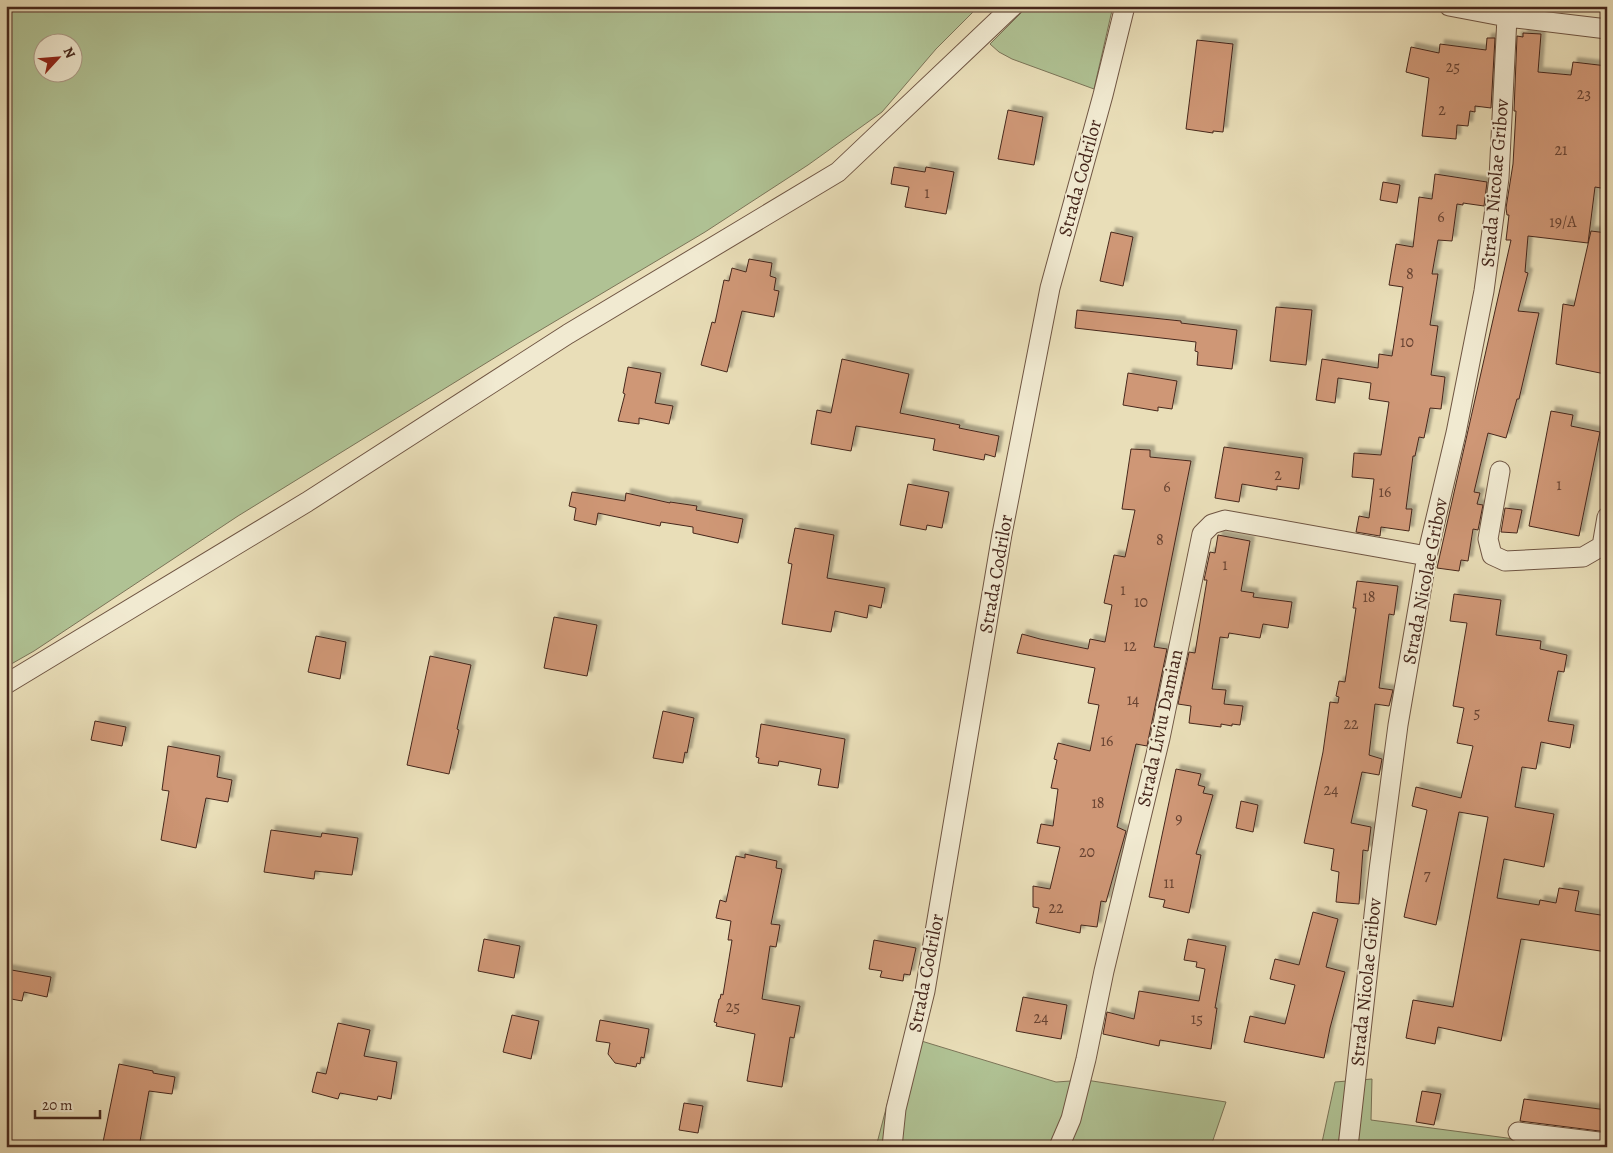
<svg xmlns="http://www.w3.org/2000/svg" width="1613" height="1153" font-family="Alegreya,serif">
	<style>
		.green { fill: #b0c294; stroke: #7b7458; fill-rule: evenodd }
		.building { fill: #cf9776; stroke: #46271c; filter: url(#shadow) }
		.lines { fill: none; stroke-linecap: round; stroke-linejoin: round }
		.street-casing { stroke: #6f5543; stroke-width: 21 }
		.street { stroke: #f1ead1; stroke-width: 19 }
		.labels { text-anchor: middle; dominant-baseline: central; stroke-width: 4; stroke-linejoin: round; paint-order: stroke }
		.number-label { font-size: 16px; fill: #684332 }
		.street-label { font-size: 19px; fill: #46271c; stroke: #f1ead1 }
	</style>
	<defs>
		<filter id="shadow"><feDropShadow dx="4.5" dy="-4.5" stdDeviation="1" flood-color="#0004"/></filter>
	</defs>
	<rect width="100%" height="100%" fill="#e9deb8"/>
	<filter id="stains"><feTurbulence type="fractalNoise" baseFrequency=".004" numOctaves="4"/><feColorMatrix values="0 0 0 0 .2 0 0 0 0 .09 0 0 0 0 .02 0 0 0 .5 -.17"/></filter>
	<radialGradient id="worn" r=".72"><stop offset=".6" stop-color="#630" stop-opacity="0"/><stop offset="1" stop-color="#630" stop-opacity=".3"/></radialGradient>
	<!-- green -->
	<path class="green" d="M 6,6 L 979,6 L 936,49 L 882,112 L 808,165 L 705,232 L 517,344 L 238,516 L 34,651 L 6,667 ZM 42,42 L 72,42 L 72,72 L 42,72 Z
		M 1028,6 L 1113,6 L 1094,89 L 1012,59 L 999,52 L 990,44 Z
		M 905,1036 L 1056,1082 L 1086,1080 L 1226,1102 L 1212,1143 L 1223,1147 L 876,1147 Z
		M 1372,1079 L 1371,1120 L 1575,1147 L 1321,1147 L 1335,1082 Z"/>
	<!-- building -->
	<path class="building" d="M 1523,33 L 1541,34 L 1538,72 L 1571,75 L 1573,62 L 1607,66 L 1607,189 L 1595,187 L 1588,243 L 1528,236 L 1525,272 L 1528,273 L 1518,311 L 1539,313 L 1519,399 L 1517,399 L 1506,438 L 1488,433 L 1474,492 L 1480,493 L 1477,504 L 1483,505 L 1478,530 L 1473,529 L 1468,561 L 1461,560 L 1459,571 L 1437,568 L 1511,240 L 1506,240 L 1509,215 L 1507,215 L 1506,208 L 1513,164 L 1516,111 L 1514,111 L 1517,36 L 1523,37 Z
		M 1487,38 L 1495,38 L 1491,108 L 1475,106 L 1475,112 L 1470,111 L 1468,126 L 1457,125 L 1456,139 L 1422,136 L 1429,78 L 1406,72 L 1411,47 L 1439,53 L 1440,44 L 1486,50 Z
		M 1197,40 L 1233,44 L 1223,132 L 1213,131 L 1213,133 L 1186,129 Z
		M 1008,110 L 1043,117 L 1034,165 L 998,159 Z
		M 894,167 L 925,172 L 926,167 L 954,172 L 946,214 L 905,207 L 909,187 L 891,184 Z
		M 1435,174 L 1487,182 L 1484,206 L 1463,203 L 1463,205 L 1457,204 L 1452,241 L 1438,240 L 1432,274 L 1438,274 L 1430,325 L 1438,326 L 1431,375 L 1445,377 L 1441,409 L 1430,408 L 1424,438 L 1419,437 L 1415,456 L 1413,456 L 1406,509 L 1412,509 L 1409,531 L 1381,527 L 1380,536 L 1356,532 L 1359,516 L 1369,518 L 1374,479 L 1352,477 L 1354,453 L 1381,455 L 1389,402 L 1369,399 L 1371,383 L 1338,378 L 1335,403 L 1316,400 L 1322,359 L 1378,368 L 1379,354 L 1392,356 L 1403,287 L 1389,285 L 1396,244 L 1413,247 L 1419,197 L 1432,199 Z
		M 1383,182 L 1400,185 L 1397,203 L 1380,200 Z
		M 1591,231 L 1607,233 L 1607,365 L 1605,374 L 1556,364 L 1563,304 L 1574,306 Z
		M 1111,232 L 1133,237 L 1123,286 L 1100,281 Z
		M 749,259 L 772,263 L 770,276 L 776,278 L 774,290 L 779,291 L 774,317 L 742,311 L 727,372 L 701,365 L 712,322 L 715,323 L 724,280 L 729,281 L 732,268 L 746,272 Z
		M 1276,307 L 1312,310 L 1306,365 L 1270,361 Z
		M 1077,310 L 1181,321 L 1181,323 L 1237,330 L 1232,369 L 1197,365 L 1198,352 L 1195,351 L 1196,342 L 1075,328 Z
		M 842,359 L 909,374 L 900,413 L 960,425 L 959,428 L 999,436 L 995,457 L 985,454 L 984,460 L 933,450 L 935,439 L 856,426 L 851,451 L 811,444 L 817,410 L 831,413 Z
		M 628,367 L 661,373 L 655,403 L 673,406 L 669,424 L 639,418 L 639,424 L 618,421 L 625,394 L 623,393 Z
		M 1128,373 L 1177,381 L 1172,409 L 1158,407 L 1158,411 L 1123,405 Z
		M 1551,411 L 1573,415 L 1571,426 L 1600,432 L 1579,536 L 1529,526 Z
		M 1224,447 L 1303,458 L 1299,489 L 1277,486 L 1277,490 L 1242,484 L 1239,502 L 1215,498 Z
		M 1131,449 L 1150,450 L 1150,457 L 1191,461 L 1154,647 L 1167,649 L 1149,736 L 1147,746 L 1136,744 L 1117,827 L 1126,831 L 1106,902 L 1101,901 L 1097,927 L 1081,925 L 1080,933 L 1036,923 L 1039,908 L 1033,907 L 1033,886 L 1050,889 L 1060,847 L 1037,843 L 1041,824 L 1053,826 L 1058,789 L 1051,788 L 1057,760 L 1054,759 L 1058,743 L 1090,751 L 1099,705 L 1088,703 L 1095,668 L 1017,653 L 1022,634 L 1040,639 L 1088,649 L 1090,639 L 1105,642 L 1112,605 L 1104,603 L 1114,555 L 1125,557 L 1135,510 L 1122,509 Z
		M 908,484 L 949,492 L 942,528 L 927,525 L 926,530 L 900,525 Z
		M 572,492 L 625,501 L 626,493 L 670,503 L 670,502 L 697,506 L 696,510 L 743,519 L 738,543 L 693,533 L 693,527 L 661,522 L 660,526 L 598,513 L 596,525 L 574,520 L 576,508 L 569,506 Z
		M 1505,508 L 1522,510 L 1517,533 L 1501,532 Z
		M 795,528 L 834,535 L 827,578 L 885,588 L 881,608 L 869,605 L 867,618 L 835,611 L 831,632 L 782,624 L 792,564 L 788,563 Z
		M 1218,535 L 1250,541 L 1241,591 L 1254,593 L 1253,597 L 1292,602 L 1288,628 L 1263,624 L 1260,638 L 1229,633 L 1228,638 L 1220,637 L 1212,689 L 1226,690 L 1224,704 L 1243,706 L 1240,725 L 1232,724 L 1232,726 L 1221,724 L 1221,727 L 1189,723 L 1191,706 L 1178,704 L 1189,652 L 1195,653 L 1207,580 L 1204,580 L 1210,552 L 1215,553 Z
		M 1357,581 L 1398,586 L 1394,615 L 1389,614 L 1379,688 L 1393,690 L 1389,706 L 1375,704 L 1369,755 L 1382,759 L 1379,775 L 1362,772 L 1351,823 L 1371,827 L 1368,851 L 1363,850 L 1359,904 L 1336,902 L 1339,872 L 1331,870 L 1334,849 L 1304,843 L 1323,752 L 1330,702 L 1338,703 L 1339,697 L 1336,696 L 1339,681 L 1345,682 L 1356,608 L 1353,608 Z
		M 1454,594 L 1501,600 L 1496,635 L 1541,641 L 1540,649 L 1567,655 L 1564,672 L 1558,671 L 1548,721 L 1574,725 L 1570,748 L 1541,742 L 1536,769 L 1522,767 L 1515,807 L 1554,814 L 1544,867 L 1504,859 L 1497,898 L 1539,905 L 1540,900 L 1556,903 L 1559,888 L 1579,891 L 1575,911 L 1607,916 L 1607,952 L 1521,939 L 1501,1041 L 1438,1027 L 1435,1044 L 1406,1038 L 1413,1000 L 1453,1007 L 1488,817 L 1459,812 L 1436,925 L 1404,917 L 1427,810 L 1412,806 L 1416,787 L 1461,798 L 1473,746 L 1457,743 L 1464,708 L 1453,706 L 1467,623 L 1450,621 Z
		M 554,617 L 597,625 L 587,676 L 544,668 Z
		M 316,636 L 346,642 L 340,679 L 308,672 Z
		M 430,656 L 471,665 L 457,729 L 459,730 L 449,774 L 407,765 Z
		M 663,711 L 694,718 L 687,753 L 685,752 L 683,763 L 653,758 Z
		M 95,721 L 126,727 L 122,746 L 91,740 Z
		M 761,724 L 845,739 L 838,788 L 818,785 L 821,769 L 779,761 L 778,766 L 758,763 L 759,758 L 756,757 Z
		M 168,746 L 220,756 L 217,777 L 232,780 L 228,802 L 206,798 L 196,848 L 161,840 L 169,791 L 162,790 Z
		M 1176,769 L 1201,774 L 1198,785 L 1205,787 L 1203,793 L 1213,795 L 1196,854 L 1201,855 L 1189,913 L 1163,907 L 1165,900 L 1149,897 Z
		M 1241,801 L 1258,805 L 1253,832 L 1236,828 Z
		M 271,830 L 321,837 L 322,833 L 358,838 L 352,875 L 315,871 L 314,879 L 264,872 Z
		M 745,854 L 777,861 L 776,868 L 782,869 L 771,924 L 780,925 L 776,947 L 770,946 L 762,999 L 800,1006 L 794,1038 L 790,1037 L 782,1087 L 747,1081 L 755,1034 L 716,1026 L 717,1023 L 714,1022 L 719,999 L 720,999 L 721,994 L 723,995 L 732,940 L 728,940 L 731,921 L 716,918 L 720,900 L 726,902 L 736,856 L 745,858 Z
		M 1313,912 L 1338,919 L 1326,967 L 1345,972 L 1330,1028 L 1324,1058 L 1244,1042 L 1250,1016 L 1285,1024 L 1295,985 L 1270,979 L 1275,959 L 1299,965 Z
		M 484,939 L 520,946 L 514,978 L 478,971 Z
		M 1188,939 L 1226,946 L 1215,1008 L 1217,1008 L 1211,1049 L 1160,1040 L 1159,1046 L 1103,1034 L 1107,1012 L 1134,1019 L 1139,991 L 1199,1001 L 1205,969 L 1196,967 L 1197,962 L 1184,960 Z
		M 874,940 L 916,948 L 910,975 L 904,974 L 903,981 L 880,977 L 882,971 L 869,969 Z
		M 6,969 L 51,977 L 47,997 L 24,992 L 22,1001 L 6,998 Z
		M 1023,997 L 1067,1005 L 1061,1039 L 1016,1031 Z
		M 512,1015 L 539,1021 L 531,1059 L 503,1052 Z
		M 600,1020 L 649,1029 L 644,1058 L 641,1057 L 640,1064 L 637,1063 L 636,1067 L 615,1063 L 608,1054 L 610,1043 L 596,1041 Z
		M 338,1023 L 370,1030 L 364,1056 L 397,1062 L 391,1099 L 378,1096 L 377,1100 L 340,1093 L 338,1099 L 312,1092 L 317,1072 L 326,1074 Z
		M 119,1064 L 153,1071 L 153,1073 L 175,1077 L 172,1094 L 149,1091 L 139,1147 L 109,1147 L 110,1144 L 103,1142 Z
		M 1422,1091 L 1441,1094 L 1434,1125 L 1416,1122 Z
		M 1524,1099 L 1607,1110 L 1607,1132 L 1520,1121 Z
		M 684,1103 L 703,1106 L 698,1133 L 679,1130 Z"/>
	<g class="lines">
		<!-- street casing -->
		<g class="street-casing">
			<path id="street" d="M 1449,6 L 1507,17 L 1607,29
				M 1500,471 L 1488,539 L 1492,555 L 1505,561 L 1583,557 L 1602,546 L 1607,517
				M 6,684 L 307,502 L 568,334 L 838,172 L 1013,6
				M 1518,1132 L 1607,1143
				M 892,1147 L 896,1109 L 925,991 L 1002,534 L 1050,288 L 1103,95 L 1125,6
				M 1059,1147 L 1071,1119 L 1086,1059 L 1104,971 L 1160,738 L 1202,534 L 1212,524 L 1225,520 L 1427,556
				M 1348,1147 L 1379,870 L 1398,725 L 1427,556 L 1456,433 L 1484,291 L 1499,178 L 1507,17"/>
		</g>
		<!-- street -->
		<use href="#street" class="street"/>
	</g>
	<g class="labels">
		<!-- number labels -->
		<g class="number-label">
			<text x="1453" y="67">25</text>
			<text x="1584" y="94">23</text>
			<text x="1442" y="110">2</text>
			<text x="1561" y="150">21</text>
			<text x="927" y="193">1</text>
			<text x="1441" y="217">6</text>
			<text x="1563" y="222">19/A</text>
			<text x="1410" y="274">8</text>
			<text x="1407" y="342">10</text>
			<text x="1278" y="475">2</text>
			<text x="1559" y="485">1</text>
			<text x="1167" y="487">6</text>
			<text x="1385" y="492">16</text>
			<text x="1160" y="540">8</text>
			<text x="1225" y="565">1</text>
			<text x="1123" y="590">1</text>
			<text x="1369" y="597">18</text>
			<text x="1141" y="602">10</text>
			<text x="1130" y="646">12</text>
			<text x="1133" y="700">14</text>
			<text x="1477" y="713">5</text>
			<text x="1351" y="724">22</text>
			<text x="1107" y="741">16</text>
			<text x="1331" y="790">24</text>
			<text x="1098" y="803">18</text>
			<text x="1179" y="819">9</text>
			<text x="1087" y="852">20</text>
			<text x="1427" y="875">7</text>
			<text x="1169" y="883">11</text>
			<text x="1056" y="908">22</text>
			<text x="733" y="1007">25</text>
			<text x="1041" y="1018">24</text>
			<text x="1197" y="1019">15</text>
		</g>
		<!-- street labels -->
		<g class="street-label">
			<text transform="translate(1080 178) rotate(-75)">Strada Codrilor</text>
			<text transform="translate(1495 183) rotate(-85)">Strada Nicolae Gribov</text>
			<text transform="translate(996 574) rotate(-80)">Strada Codrilor</text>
			<text transform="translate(1425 581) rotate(-79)">Strada Nicolae Gribov</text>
			<text transform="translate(1160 728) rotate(-78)">Strada Liviu Damian</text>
			<text transform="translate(926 973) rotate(-79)">Strada Codrilor</text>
			<text transform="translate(1366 982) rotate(-84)">Strada Nicolae Gribov</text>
		</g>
	</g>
	<!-- margin -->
	<rect width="1613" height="1153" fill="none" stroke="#e9deb8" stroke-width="25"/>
	<rect x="8" y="8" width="1598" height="1138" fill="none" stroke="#46271c" stroke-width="2.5"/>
	<rect x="12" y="12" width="1588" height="1128" fill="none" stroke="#46271c"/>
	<!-- north arrow -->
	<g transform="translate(58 58) rotate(64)"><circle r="24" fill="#f1ead1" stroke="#ad9c89"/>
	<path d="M0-4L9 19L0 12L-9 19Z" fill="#8f2418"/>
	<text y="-8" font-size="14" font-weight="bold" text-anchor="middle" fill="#46271c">N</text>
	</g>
	<!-- scale -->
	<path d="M35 1110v8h65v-8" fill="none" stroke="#46271c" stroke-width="2.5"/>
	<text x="42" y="1110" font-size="15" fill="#46271c" stroke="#f1ead1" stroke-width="4" paint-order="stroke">20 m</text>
	<rect width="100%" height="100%" filter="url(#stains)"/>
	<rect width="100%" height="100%" fill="url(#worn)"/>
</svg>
